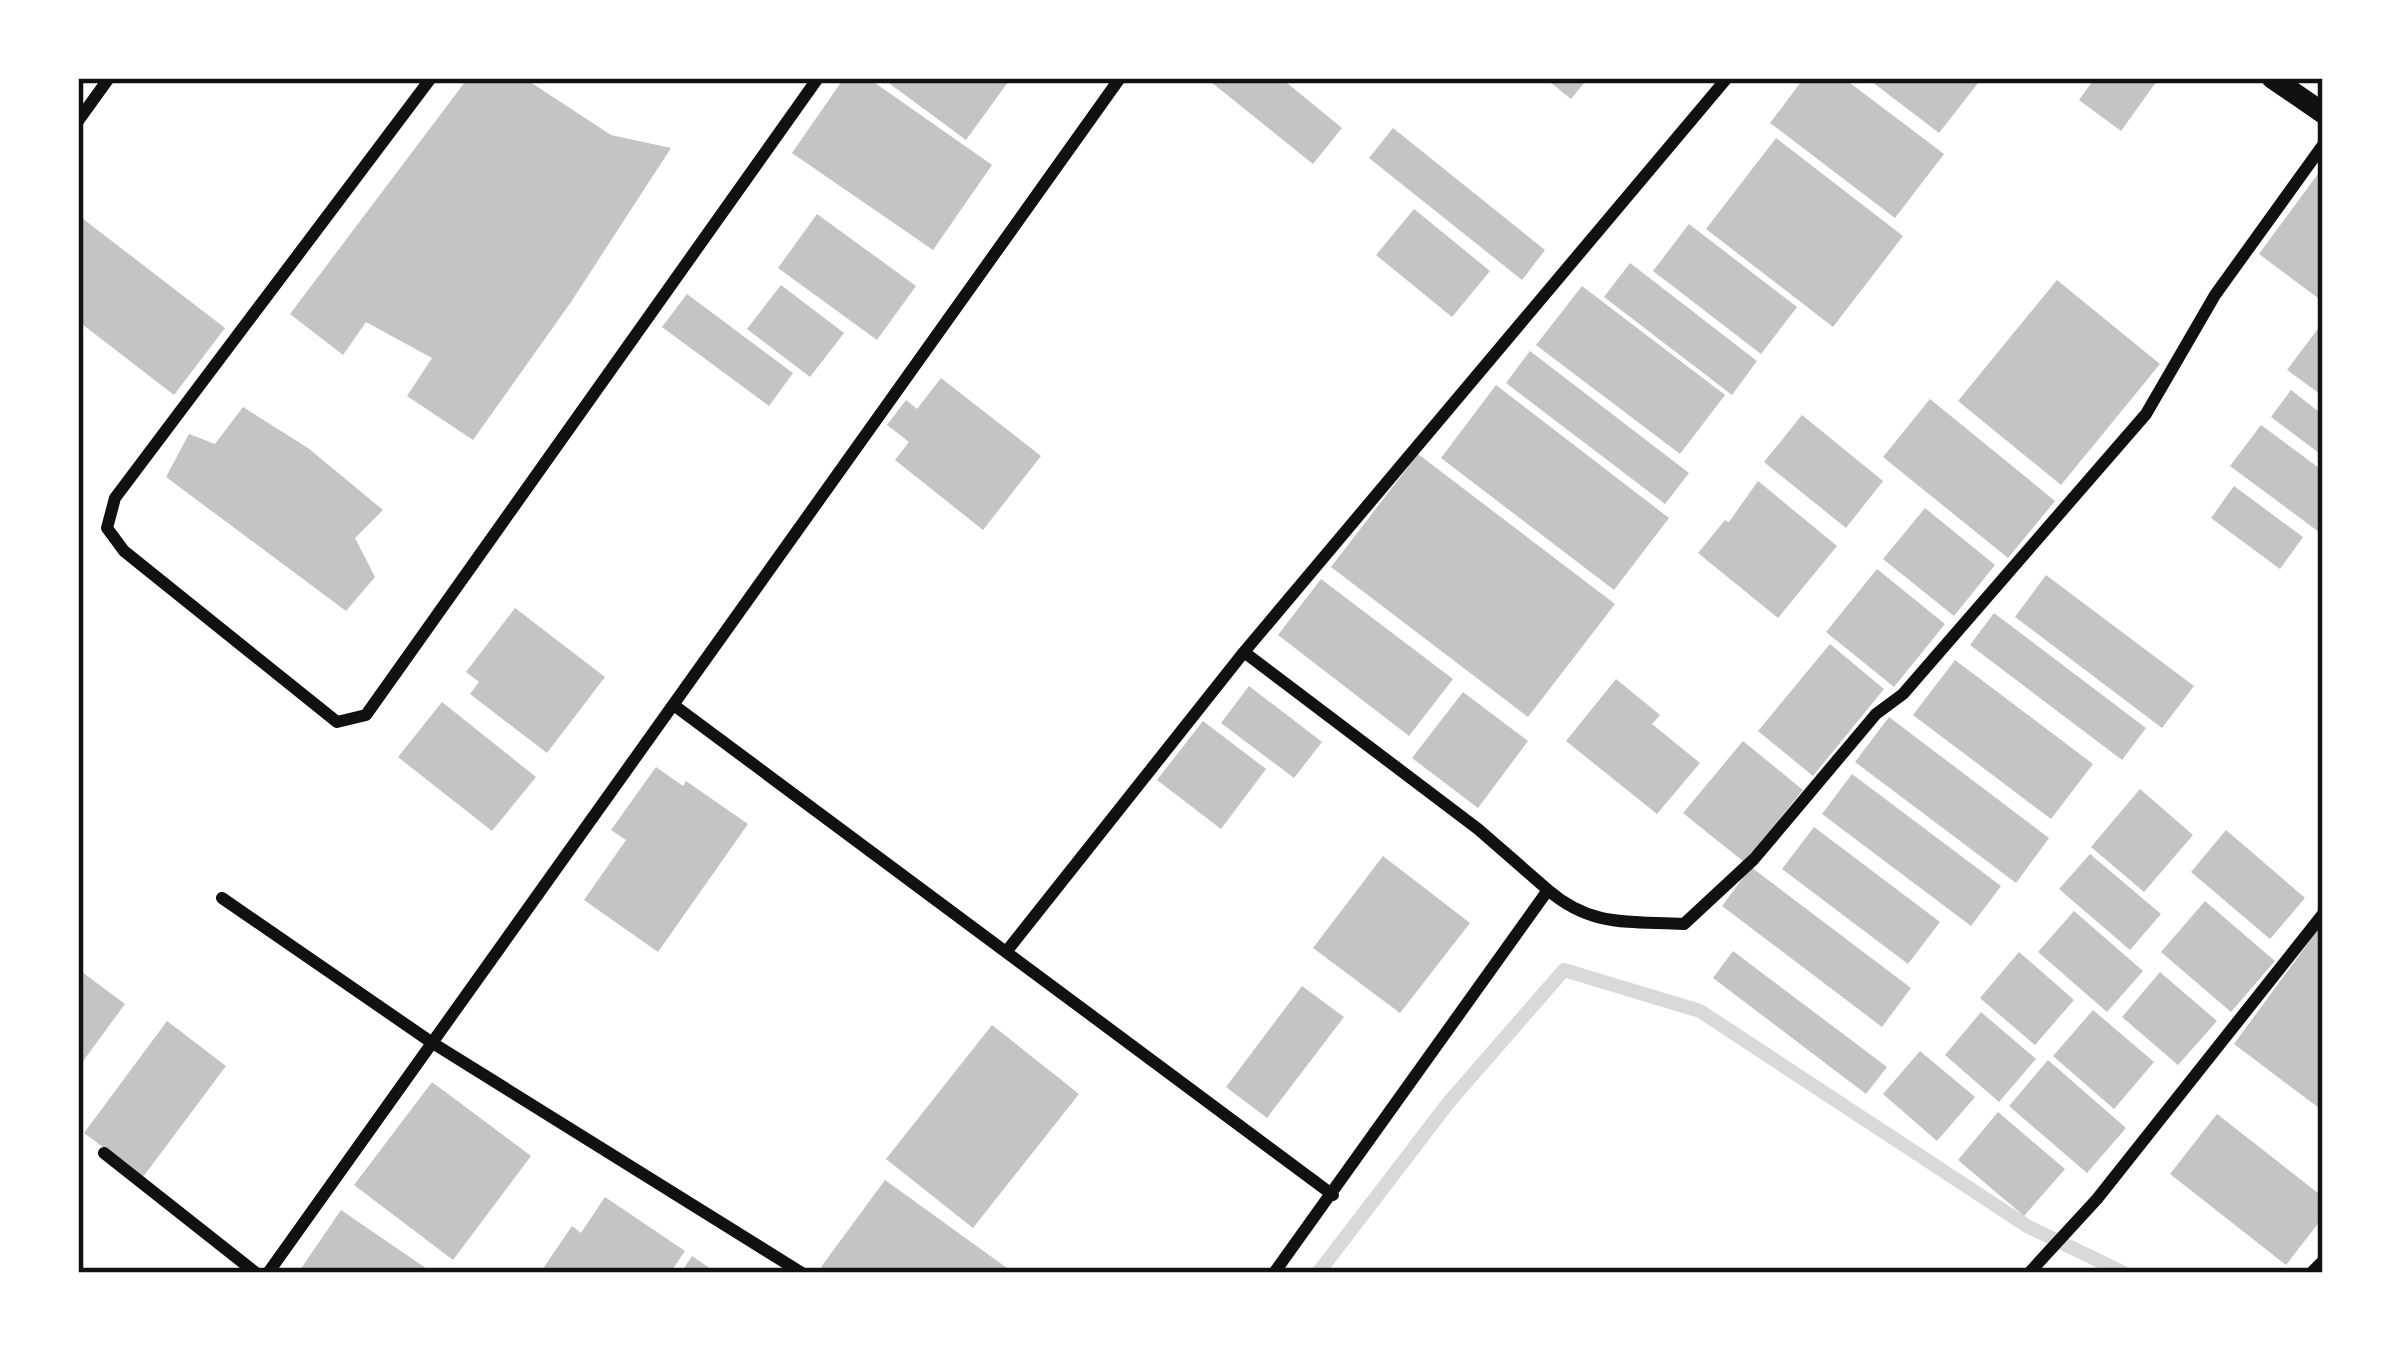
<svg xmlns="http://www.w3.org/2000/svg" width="2401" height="1351" font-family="Commissioner,sans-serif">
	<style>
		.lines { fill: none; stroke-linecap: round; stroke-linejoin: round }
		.stream { stroke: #d9d9d9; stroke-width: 14 }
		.building { fill: #c4c4c4 }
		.service { stroke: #111; stroke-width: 9 }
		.minor { stroke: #111; stroke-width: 12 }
		.tertiary { stroke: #111; stroke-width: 21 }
		.neatline { fill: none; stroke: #111; stroke-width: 4.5 }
	</style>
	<rect width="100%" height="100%" fill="#fff"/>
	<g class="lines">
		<!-- stream -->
		<path class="stream" d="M 1318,1273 L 1449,1102 L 1564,970 L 1700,1011 L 2027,1226 L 2124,1273"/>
	</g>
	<!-- building -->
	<path class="building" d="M 468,78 L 524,78 L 611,135 L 671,148 L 571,302 L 473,440 L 407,396 L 432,358 L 366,322 L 343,355 L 290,314 Z
		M 844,78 L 868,78 L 992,165 L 933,250 L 792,153 Z
		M 882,78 L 1011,78 L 966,140 Z
		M 1206,78 L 1281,78 L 1342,128 L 1313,164 Z
		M 1545,78 L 1588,78 L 1571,99 Z
		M 1804,78 L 1840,78 L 1850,83 L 1944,154 L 1895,218 L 1770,123 Z
		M 1867,78 L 1982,78 L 1939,133 Z
		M 2095,78 L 2159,78 L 2121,131 L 2079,100 Z
		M 1393,128 L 1545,250 L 1522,280 L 1369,158 Z
		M 1776,138 L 1903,236 L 1833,327 L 1706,229 Z
		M 2323,167 L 2323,291 L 2318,298 L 2259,254 Z
		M 1414,209 L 1490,271 L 1452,317 L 1376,255 Z
		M 817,214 L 916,286 L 877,340 L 778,268 Z
		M 78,215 L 225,328 L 174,395 L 78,321 Z
		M 1689,224 L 1797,307 L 1761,354 L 1653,271 Z
		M 1630,263 L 1757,361 L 1732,395 L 1604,297 Z
		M 2057,280 L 2160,364 L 2061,485 L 1958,401 Z
		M 781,285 L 844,333 L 810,377 L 747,329 Z
		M 1582,286 L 1725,395 L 1680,454 L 1536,345 Z
		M 687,294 L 793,373 L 769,406 L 662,327 Z
		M 2323,322 L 2323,396 L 2287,370 Z
		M 1530,351 L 1689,473 L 1665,504 L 1506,383 Z
		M 941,378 L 1041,456 L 983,530 L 895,460 L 909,442 L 887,425 L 906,400 L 917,409 Z
		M 1496,385 L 1669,518 L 1614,590 L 1441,458 Z
		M 2291,390 L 2323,415 L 2323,456 L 2271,417 Z
		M 1930,399 L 2055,501 L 2008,558 L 1883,457 Z
		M 243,407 L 308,448 L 383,510 L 355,538 L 375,577 L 346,611 L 166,477 L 189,434 L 215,444 Z
		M 1802,415 L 1883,481 L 1846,528 L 1764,462 Z
		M 2261,425 L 2323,471 L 2323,535 L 2230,466 Z
		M 1418,454 L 1615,604 L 1528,717 L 1331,567 Z
		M 1758,481 L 1837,546 L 1778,618 L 1698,553 L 1725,520 L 1729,522 Z
		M 2234,486 L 2303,537 L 2280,569 L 2211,518 Z
		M 1925,508 L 1995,565 L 1954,616 L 1883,559 Z
		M 1877,569 L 1945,624 L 1894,687 L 1826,632 Z
		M 2046,575 L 2194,686 L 2162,728 L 2015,617 Z
		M 1321,579 L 1453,679 L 1409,736 L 1278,635 Z
		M 515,608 L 605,677 L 547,753 L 470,694 L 479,682 L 466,672 Z
		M 1994,613 L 2146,728 L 2122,760 L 1970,645 Z
		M 1830,644 L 1884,689 L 1813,776 L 1758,731 Z
		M 1955,660 L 2093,764 L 2051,819 L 1913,715 Z
		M 1616,679 L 1660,715 L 1652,724 L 1700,763 L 1657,814 L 1566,741 Z
		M 1249,686 L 1322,742 L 1294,778 L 1221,723 Z
		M 1463,692 L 1528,741 L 1478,808 L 1412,758 Z
		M 442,702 L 536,777 L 492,831 L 398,757 Z
		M 1889,717 L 2049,838 L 2016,883 L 1855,762 Z
		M 1203,721 L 1266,769 L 1221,829 L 1157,780 Z
		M 1743,741 L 1803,790 L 1744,862 L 1683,813 Z
		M 656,767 L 683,786 L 686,781 L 748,824 L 658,952 L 584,900 L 626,840 L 611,830 Z
		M 1852,774 L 2001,886 L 1971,926 L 1822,814 Z
		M 2140,789 L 2193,835 L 2144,892 L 2091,847 Z
		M 1814,827 L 1940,922 L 1908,964 L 1782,869 Z
		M 2226,830 L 2305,898 L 2270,939 L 2191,872 Z
		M 2090,854 L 2161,914 L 2130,950 L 2059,889 Z
		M 1383,856 L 1470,923 L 1400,1013 L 1313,948 Z
		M 1751,867 L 1911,988 L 1882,1027 L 1722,906 Z
		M 2205,901 L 2275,961 L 2231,1012 L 2161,952 Z
		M 2074,911 L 2143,971 L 2107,1012 L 2038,952 Z
		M 2323,923 L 2323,1111 L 2234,1044 Z
		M 1733,951 L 1887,1067 L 1866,1094 L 1713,978 Z
		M 2019,952 L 2074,1000 L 2035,1045 L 1980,998 Z
		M 78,969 L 125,1004 L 78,1068 Z
		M 2160,972 L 2217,1021 L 2178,1065 L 2122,1017 Z
		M 1302,986 L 1344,1017 L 1267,1118 L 1226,1087 Z
		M 2093,1010 L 2154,1062 L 2114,1109 L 2053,1056 Z
		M 1981,1012 L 2036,1059 L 1999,1102 L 1945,1055 Z
		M 167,1021 L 226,1066 L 143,1177 L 84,1133 Z
		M 992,1025 L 1079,1094 L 973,1228 L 886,1159 Z
		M 1920,1051 L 1975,1097 L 1937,1141 L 1883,1094 Z
		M 2048,1060 L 2126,1128 L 2087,1173 L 2009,1106 Z
		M 432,1082 L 531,1156 L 453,1260 L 354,1185 Z
		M 1998,1112 L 2065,1169 L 2024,1216 L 1958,1160 Z
		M 2217,1114 L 2323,1197 L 2323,1217 L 2286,1265 L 2170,1174 Z
		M 885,1180 L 1014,1273 L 830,1273 L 821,1267 Z
		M 605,1197 L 685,1251 L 670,1273 L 553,1273 L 544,1267 L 572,1226 L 581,1233 Z
		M 341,1210 L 433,1273 L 298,1273 Z
		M 692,1256 L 717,1273 L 681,1273 Z"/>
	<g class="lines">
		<!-- service -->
		<path class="service" d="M 2309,1273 L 2323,1259"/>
		<!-- minor -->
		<path class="minor" d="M 431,78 L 115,498 L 107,528 L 124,551 L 337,722 L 366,715 L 818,78
			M 78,121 L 109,78
			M 675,706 L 1333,1195
			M 1548,890 C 1592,928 1630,921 1684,924 L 1754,859 L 1876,714 L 1903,694 L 2146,414 L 2215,295 L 2323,145
			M 222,898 L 431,1042 L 802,1273
			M 1006,952 L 1244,652
			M 104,1153 L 256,1273
			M 268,1273 L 1120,78
			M 1274,1273 L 1548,890 L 1478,829 L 1244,652 L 1727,78
			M 2029,1273 L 2097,1199 L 2323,914"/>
		<!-- tertiary -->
		<path class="tertiary" d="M 2272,78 L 2323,113"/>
	</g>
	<!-- border -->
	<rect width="2401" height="1351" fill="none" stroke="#ffffff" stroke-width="162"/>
	<rect x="81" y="81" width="2239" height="1189" class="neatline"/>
</svg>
